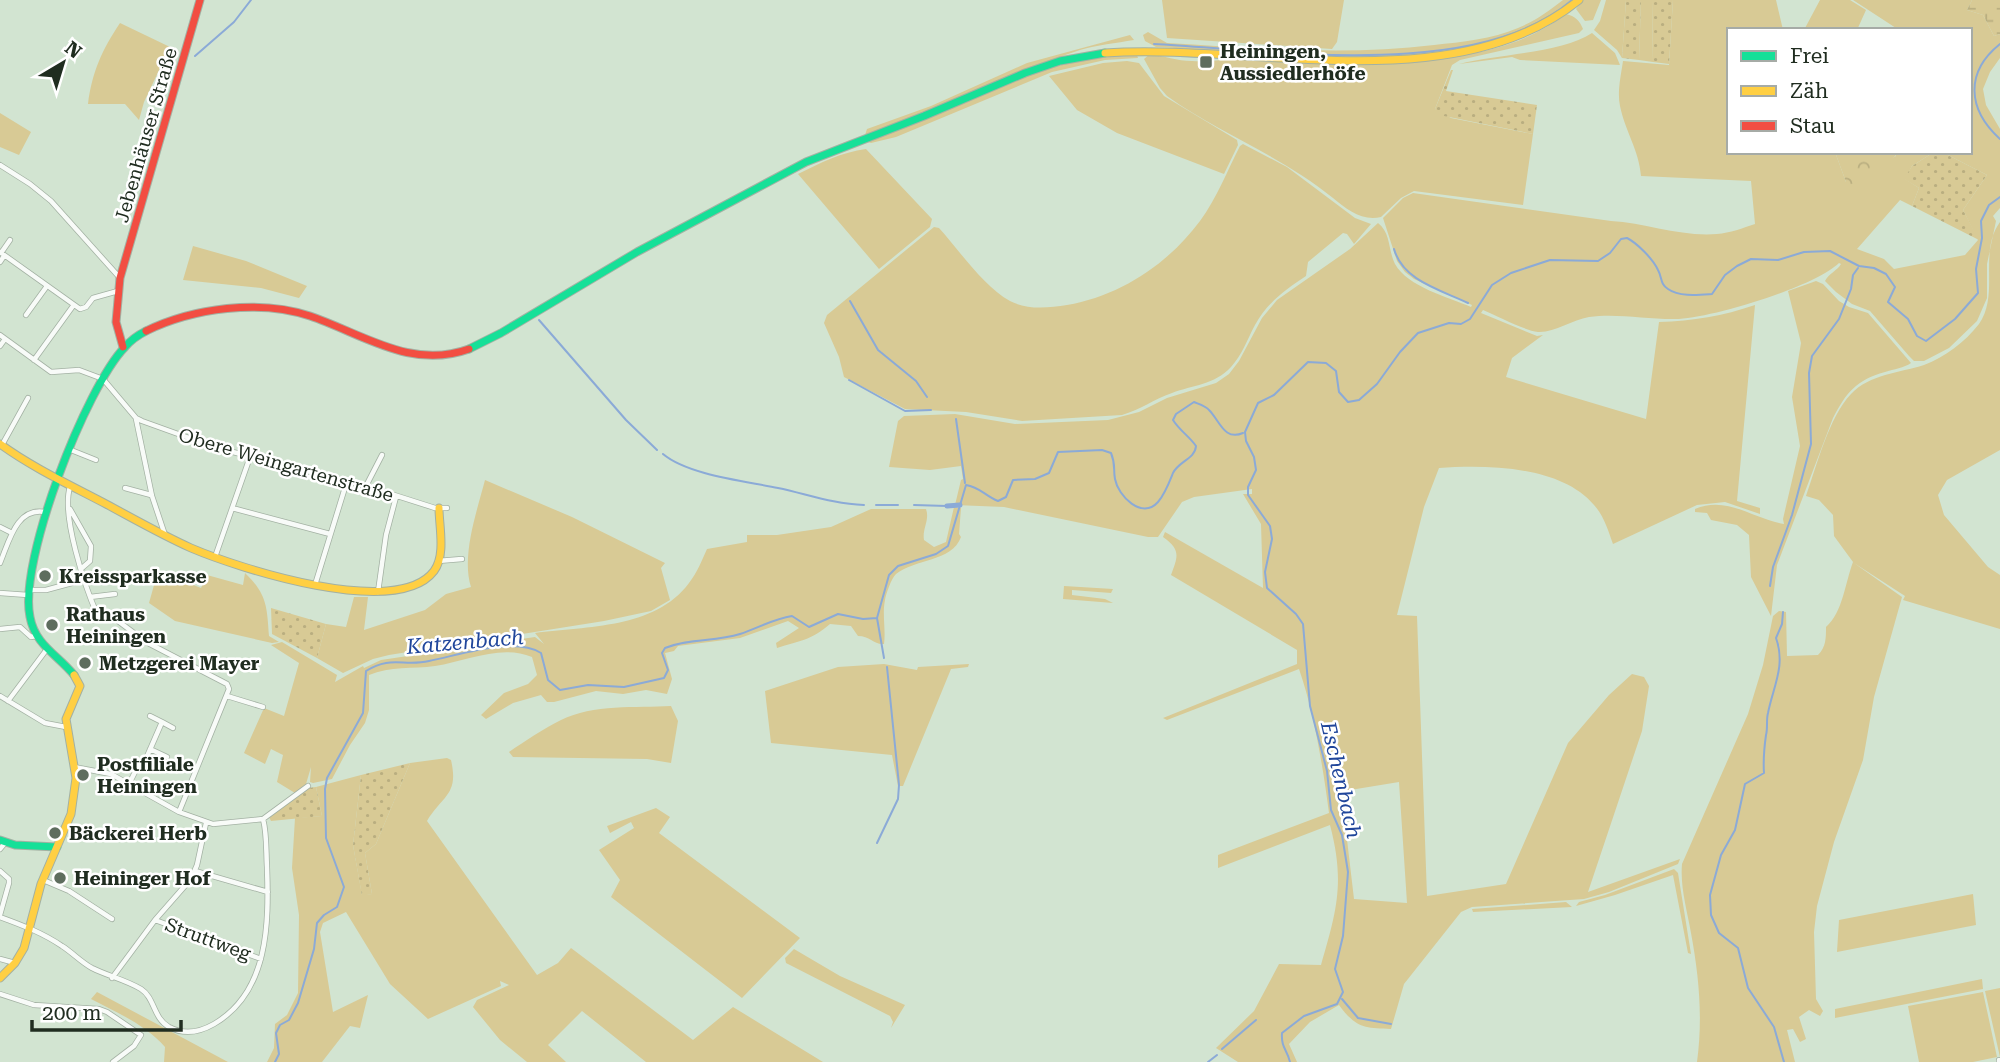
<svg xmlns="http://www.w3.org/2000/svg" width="2000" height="1062" font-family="'Roboto Serif',serif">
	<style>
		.grass { fill: #d8ca95; fill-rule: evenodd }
		.forest { fill: url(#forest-crowns) }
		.wetland { fill: url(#wetland-marsh) }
		.park { fill: url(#park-dots) }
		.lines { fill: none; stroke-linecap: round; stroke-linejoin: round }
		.stream { stroke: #8baad7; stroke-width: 2 }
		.canal { stroke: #8baad7; stroke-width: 5 }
		.street-casing { stroke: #a3b1a3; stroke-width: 6 }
		.fast-casing { stroke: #a3b1a3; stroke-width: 9 }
		.slow-casing { stroke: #a3b1a3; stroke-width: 9 }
		.jam-casing { stroke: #a3b1a3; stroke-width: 9 }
		.street { stroke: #f8fbf8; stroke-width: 4.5 }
		.fast { stroke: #16e098; stroke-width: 7 }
		.slow { stroke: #ffcf43; stroke-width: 7 }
		.jam { stroke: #f24e42; stroke-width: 7 }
		.poi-dot { fill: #5e6d5e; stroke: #fff; stroke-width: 2.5 }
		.labels { text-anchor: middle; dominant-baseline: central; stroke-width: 5; stroke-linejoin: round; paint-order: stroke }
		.poi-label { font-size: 19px; font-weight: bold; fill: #202d20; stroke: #fff; text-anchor: start }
		.street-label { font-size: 19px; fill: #202d20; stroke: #fff }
		.water-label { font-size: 21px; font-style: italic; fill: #20469b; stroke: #fff }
	</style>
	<defs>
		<pattern id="forest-crowns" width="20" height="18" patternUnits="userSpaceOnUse" patternTransform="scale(1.75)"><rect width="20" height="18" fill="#d8ca95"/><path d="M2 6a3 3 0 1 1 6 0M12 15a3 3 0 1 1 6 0" fill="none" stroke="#b9ae80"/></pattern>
		<pattern id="wetland-marsh" width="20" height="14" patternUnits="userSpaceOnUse" patternTransform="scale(1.75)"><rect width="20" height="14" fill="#d8ca95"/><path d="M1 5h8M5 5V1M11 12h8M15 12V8" fill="none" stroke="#b9ae80"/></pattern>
		<pattern id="park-dots" width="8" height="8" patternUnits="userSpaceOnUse" patternTransform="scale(1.75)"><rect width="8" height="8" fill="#d8ca95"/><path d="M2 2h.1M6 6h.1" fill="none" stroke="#b9ae80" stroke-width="1.8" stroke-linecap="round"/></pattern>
	</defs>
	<rect width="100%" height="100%" fill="#d2e4d1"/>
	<!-- grass -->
	<path class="grass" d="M 1162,0 L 1344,0 L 1337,42 L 1332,49 L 1167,38 Z
		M 1563,0 L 1575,0 C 1481,85 1275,52 1156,47 L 1145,41 L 1143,35 L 1148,32 L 1167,43 C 1256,48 1345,56 1434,45 C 1462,42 1492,39 1518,28 C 1535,21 1549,11 1563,0 Z
		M 1583,0 L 1601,0 L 1593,20 L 1585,21 L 1576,9 Z
		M 1606,0 L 1626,0 L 1622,58 L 1617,50 L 1594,30 L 1600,21 Z
		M 1641,0 L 1652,0 L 1653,62 L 1639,60 Z
		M 1673,0 L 1776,0 L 1783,30 L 1729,30 L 1729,152 L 1835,152 L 1846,182 L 1896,156 L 1895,152 L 1934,152 L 1912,166 L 1905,179 L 1919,188 L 1912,206 L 1900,200 L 1857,249 L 1884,259 L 1894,269 L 1965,255 L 1978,240 L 1963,210 L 1987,175 L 1942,152 L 1970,152 L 1970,30 L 1899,30 L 1853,0 L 1972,0 L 1967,10 L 1983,15 L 1994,36 L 2000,34 L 2000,58 L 1990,72 L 1983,89 L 1986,105 L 2000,129 L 2000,208 L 1993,216 L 1996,221 L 1987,264 L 1987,298 L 1977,321 L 1949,348 L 1924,361 L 1914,361 L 1909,356 L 1870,311 L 1852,304 L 1836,292 L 1825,281 C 1829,273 1837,271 1841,264 L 1839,263 C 1814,287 1715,317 1679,319 C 1649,320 1618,313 1589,317 C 1572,320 1554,333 1538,332 C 1523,330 1498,316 1483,310 L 1481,313 L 1537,336 L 1543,335 L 1512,358 L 1506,377 L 1646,419 L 1659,322 C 1693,321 1723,316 1755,305 L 1737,501 L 1760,508 L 1760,514 L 1725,502 L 1697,505 L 1613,544 C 1608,530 1604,516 1594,505 C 1560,465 1486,465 1439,468 L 1424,507 L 1397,615 L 1417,616 L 1427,896 L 1506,884 L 1568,743 L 1609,695 L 1632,674 L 1644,677 L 1649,686 L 1642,731 L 1588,892 L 1680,859 L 1678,864 L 1609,892 L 1584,899 L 1472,907 L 1461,912 L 1404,984 L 1391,1029 C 1364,1028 1356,1028 1339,1005 L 1310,1022 L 1289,1044 L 1297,1062 L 1238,1062 L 1216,1048 L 1254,1011 L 1279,964 L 1321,965 C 1337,910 1345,882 1330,825 L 1218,868 L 1218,855 L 1329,813 C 1323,767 1314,712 1299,669 L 1167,720 L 1163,718 L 1297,664 L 1297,650 L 1171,575 C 1178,556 1181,550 1163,537 L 1165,532 L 1263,588 L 1261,524 L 1243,494 L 1252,494 L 1252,489 L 1194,497 L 1182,502 L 1158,537 L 1148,537 L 1004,507 L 955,505 L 961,480 L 963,479 L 961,466 L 930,470 L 889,467 L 898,421 L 904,416 L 955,414 L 1015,424 L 1108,420 L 1139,412 L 1167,398 L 1216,383 L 1229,374 L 1239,361 L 1262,318 L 1277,300 L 1350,249 L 1378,223 C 1391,233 1388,250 1395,264 C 1408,287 1448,297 1471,307 L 1472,305 L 1414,279 L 1405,272 L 1397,261 L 1383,218 L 1403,198 L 1413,193 L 1611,221 C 1646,223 1681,237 1717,234 C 1730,233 1743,228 1755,224 L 1751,181 L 1641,176 C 1639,150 1625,131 1620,106 C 1617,92 1621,75 1623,61 L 1669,65 ZM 1399,782 L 1407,903 L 1354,899 L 1346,831 L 1338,809 L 1338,792 Z
		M 1820,0 L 1850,0 L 1866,10 L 1857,30 L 1804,30 Z
		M 1566,14 C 1575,16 1580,21 1583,29 L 1579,33 L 1460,60 L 1452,65 L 1435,109 L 1451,118 L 1533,134 L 1523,205 L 1414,191 L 1401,198 L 1381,217 C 1363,222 1346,209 1333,198 C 1282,156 1220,134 1167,96 L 1160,88 L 1144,59 L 1150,54 C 1164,56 1177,61 1192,61 C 1211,62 1230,59 1250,58 C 1264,57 1279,58 1293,59 C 1382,60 1491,72 1566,14 Z
		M 120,23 L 170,47 L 144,102 L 139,120 L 125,104 L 88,104 C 92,72 102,50 120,23 Z
		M 1592,33 L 1615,53 L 1620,65 L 1520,60 L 1512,57 L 1459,64 C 1498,54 1562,53 1592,33 Z
		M 1130,35 L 1134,40 C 1116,43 1097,45 1080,50 C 1007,74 938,111 865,135 L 867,129 L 931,106 L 1027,63 Z
		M 1128,55 L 1137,55 L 1138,58 L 1105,60 L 1052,72 L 896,137 L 871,143 L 868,142 L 1031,73 L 1081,60 Z
		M 1127,61 L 1139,63 L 1164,96 L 1237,140 L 1238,145 L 1224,174 L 1117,133 L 1077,110 L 1049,76 L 1103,63 Z
		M 0,113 L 31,132 L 19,155 L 0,147 Z
		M 1243,144 L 1287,167 L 1355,218 L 1371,224 L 1354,244 L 1347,234 L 1343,233 L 1308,262 L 1306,276 C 1286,289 1267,303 1255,325 C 1247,340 1242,355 1231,367 C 1214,385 1193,385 1172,393 C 1154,399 1140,410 1122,415 L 1022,421 L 966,412 L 905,409 L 844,377 L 839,357 L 824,323 L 827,315 L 934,227 L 939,228 C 959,250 983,286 1010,301 C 1027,310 1048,308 1067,305 C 1120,296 1168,264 1200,221 C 1217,198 1227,171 1240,146 Z
		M 866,149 L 932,219 L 930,227 L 879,269 L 798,174 C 820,163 842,152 866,149 Z
		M 2000,222 L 2000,450 L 1947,480 L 1938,495 L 1944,515 L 1988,567 L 2000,575 L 2000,629 L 1903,600 L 1905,596 L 1854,563 L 1902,597 L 1874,697 L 1863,760 L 1834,842 L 1817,906 L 1814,932 L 1816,999 L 1823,1011 L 1820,1016 L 1809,1010 L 1799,1017 L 1806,1039 L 1800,1042 L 1793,1029 L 1787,1030 L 1795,1062 L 1697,1062 C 1703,1018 1699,976 1691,933 C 1687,910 1680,887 1682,864 L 1748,714 L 1763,665 L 1773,616 L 1779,611 L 1786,612 L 1787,656 L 1818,655 C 1826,647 1826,638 1826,627 C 1843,612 1845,583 1853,562 L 1834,536 L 1833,515 L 1819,500 L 1806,496 C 1817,465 1829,417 1851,394 C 1870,374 1899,373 1924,365 C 1945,357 1965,342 1979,324 C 2000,294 1978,252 2000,222 Z
		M 193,246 L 246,261 L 307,286 L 299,298 L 261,288 L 183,280 Z
		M 1816,281 L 1823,284 L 1839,301 L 1849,307 L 1868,313 L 1911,363 C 1904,368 1894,369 1885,372 C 1856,380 1846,393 1833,418 L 1777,565 L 1771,616 L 1751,577 L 1749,535 L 1737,525 L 1711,520 L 1707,513 L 1695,512 L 1695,509 C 1727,495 1753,519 1784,524 L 1783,519 L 1800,446 L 1792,397 L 1801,343 L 1788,291 Z
		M 485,480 L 572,517 L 665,563 L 661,568 L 670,600 L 651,611 L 604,621 L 389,655 L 373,659 L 343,673 L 317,658 L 326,624 L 346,627 L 354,597 L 368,597 L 364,630 L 425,610 L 446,594 L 471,587 C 461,556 477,511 485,480 Z
		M 954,507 L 961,508 L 959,534 L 961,537 C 952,562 914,559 896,574 C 891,579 886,594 885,600 C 882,614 886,630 884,644 C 874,645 870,636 858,636 L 851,626 L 830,624 C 812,640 799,641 777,648 L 776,643 L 799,628 L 788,621 L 740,638 L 678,646 L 674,651 L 665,653 L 672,679 L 667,694 L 646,690 L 623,694 L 596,691 L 554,702 L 547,702 L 541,695 L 513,703 L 486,719 L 481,715 L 504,693 L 528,684 L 537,675 L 532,657 C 501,644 467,661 435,666 C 413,669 390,666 369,675 L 369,710 L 365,723 L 350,745 L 332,779 L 313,783 L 310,782 L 311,767 L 306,784 L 295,793 L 277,782 L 283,755 L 271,749 L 265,764 L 244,753 L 264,708 L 284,716 L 299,663 L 271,645 L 282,642 L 337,675 L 335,682 L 363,666 L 364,668 L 381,660 L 535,637 L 544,644 L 535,633 C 587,626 655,629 689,583 C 697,573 702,560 707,549 L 747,542 L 747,535 L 777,535 L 831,527 L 871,509 L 926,509 C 930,520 922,529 924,540 L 934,547 L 946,542 Z
		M 158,571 L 201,588 L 207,575 L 243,585 L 245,573 C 267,594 267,607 269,636 L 279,642 L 272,643 L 175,621 L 149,603 Z
		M 1064,586 L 1113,589 L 1111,593 L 1072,590 L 1072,595 L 1105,599 L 1113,603 L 1063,599 Z
		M 884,664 L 917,670 L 918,667 L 969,664 L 968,667 L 951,669 L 903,786 L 898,786 L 892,755 L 771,743 L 765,691 L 838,667 Z
		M 671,706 L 678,721 L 671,763 L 647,759 L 513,757 L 509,752 C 525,741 543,729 561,720 C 593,704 636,708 671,706 Z
		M 447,758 L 451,760 C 459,795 443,795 427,821 L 537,975 L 558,963 L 571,948 L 693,1040 L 733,1007 L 823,1062 L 646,1062 L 582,1011 L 548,1045 L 566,1062 L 527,1062 L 500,1040 L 473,1007 L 477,1000 L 509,985 L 500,981 L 501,986 L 428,1019 L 390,984 L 346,912 L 323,923 L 320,932 L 333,1012 L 368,995 L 360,1028 L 350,1026 L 322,1062 L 267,1062 L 274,1048 L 275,1024 L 287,1015 L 298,993 L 299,915 L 292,868 L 295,818 L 322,816 L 316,787 L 361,775 L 353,845 L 362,895 L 372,894 L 365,853 L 376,844 L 410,763 Z
		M 656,808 L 670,817 L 659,833 L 800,938 L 742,998 L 611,897 L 620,880 L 599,850 L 634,828 L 631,822 L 610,833 L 607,826 Z
		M 1674,869 L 1678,873 L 1691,954 L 1688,953 L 1673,875 L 1615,895 L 1576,906 L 1579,902 L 1605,895 Z
		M 1973,894 L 1976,925 L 1837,952 L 1839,920 Z
		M 1566,902 L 1572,907 L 1473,912 L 1472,909 Z
		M 794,949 L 840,976 L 905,1005 L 891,1028 L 893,1022 L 890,1016 L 786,963 L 785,958 Z
		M 1982,979 L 1983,989 L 1835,1018 L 1835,1009 Z
		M 2000,988 L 2000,1057 L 1985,991 Z
		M 97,992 L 228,1062 L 164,1062 L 165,1047 C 146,1025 116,1012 91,999 Z
		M 1983,992 L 1997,1057 L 1973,1062 L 1919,1062 L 1908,1006 Z"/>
	<!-- forest -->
	<path class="forest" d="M 1835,152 L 1895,152 L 1896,155 L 1858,195 L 1846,182 Z"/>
	<!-- wetland -->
	<path class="wetland" d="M 1972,0 L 2000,0 L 2000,34 L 1994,36 L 1983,15 L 1967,10 Z"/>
	<!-- park -->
	<path class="park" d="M 1626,0 L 1641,0 L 1639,60 L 1622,58 Z
		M 1652,0 L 1673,0 L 1669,64 L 1653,62 Z
		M 1451,70 L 1453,70 L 1446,91 L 1537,105 L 1533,134 L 1439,115 L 1435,109 Z
		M 1934,152 L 1942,152 L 1987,175 L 1963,210 L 1979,240 L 1912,206 L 1919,188 L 1904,179 L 1912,166 Z
		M 271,608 L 326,624 L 317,658 L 272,634 Z
		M 410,763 L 376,844 L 365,853 L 372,894 L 362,896 L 353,845 L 361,775 Z
		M 316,787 L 322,816 L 271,821 L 269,817 L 308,788 Z"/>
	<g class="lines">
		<!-- stream -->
		<path class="stream" d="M 1154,44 C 1271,50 1478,82 1572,0
			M 2000,44 C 1965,72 1967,109 2000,139
			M 195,56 L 234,22 L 251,0
			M 1180,56 L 1218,57
			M 1394,249 C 1403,281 1441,290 1468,303
			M 850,301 L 878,350 L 916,381 L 927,397
			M 539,320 L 626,420 L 657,450
			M 849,380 L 905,411 L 931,410
			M 956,419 L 965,483
			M 663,454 C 688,475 745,481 778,488 C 807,494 833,504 864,505
			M 876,505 L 898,505
			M 914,505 L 947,506
			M 1770,586 L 1773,567 L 1792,515 L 1811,444 L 1809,373 L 1812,356 L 1839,319 L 1851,289 L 1853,275 L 1858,268
			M 1783,612 L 1782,624 L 1776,638 C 1786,666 1773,687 1768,713 C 1766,720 1768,728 1766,735 C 1764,749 1763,759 1764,773 L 1745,784 L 1735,830 L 1721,855 L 1710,895 L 1711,915 L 1719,933 L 1738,948 L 1748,988 L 1774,1027 L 1784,1062
			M 877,618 L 884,658
			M 877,843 L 898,799 L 899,785 L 887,667
			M 1342,999 L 1358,1018 L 1391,1024
			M 1222,1049 L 1256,1020
			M 275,1062 L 279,1054 L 276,1033 L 280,1025 L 289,1020 L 298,1003 L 314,949 L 317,923 L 324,915 L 337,907 L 344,887 L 326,838 L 325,789 L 327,778 L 363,713 L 366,671 C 391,655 404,667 429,661 C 460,655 513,636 541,653 L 548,680 L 560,690 L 588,685 L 624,687 L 664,678 L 668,670 L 662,653 L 665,648 C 689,638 715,642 740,634 C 758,628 773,619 792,616 L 809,627 L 838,614 L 863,619 L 877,618 L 889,575 L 898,566 L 936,554 L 948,546 L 966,485 C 980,487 985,496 998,501 L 1006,497 L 1013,480 L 1035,479 L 1049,473 L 1058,452 L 1102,450 L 1111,453 C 1116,465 1113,469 1115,479 C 1118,496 1142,520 1158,502 C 1165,494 1169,483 1173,473 C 1179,461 1195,459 1196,446 C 1189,436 1180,431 1173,420 L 1176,414 L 1194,402 C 1199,404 1206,406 1209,410 C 1220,421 1224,441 1243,433
			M 1208,1062 L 1217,1055
			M 1290,1062 C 1287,1049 1281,1048 1282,1033 L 1304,1016 L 1337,1004 L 1343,992 L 1335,969 L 1343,936 L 1348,872 L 1342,835 L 1331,810 L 1327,771 L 1310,706 L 1303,624 L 1296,614 L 1267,588 L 1265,572 L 1272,539 L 1270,526 L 1248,495 L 1248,487 L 1256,470 L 1254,457 L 1246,441 L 1245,432 L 1258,403 L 1274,395 L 1308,362 L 1326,363 L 1336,371 L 1339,392 L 1348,402 L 1359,400 L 1377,384 L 1400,352 L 1418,333 L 1449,323 L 1461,324 L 1470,319 L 1492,285 L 1511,273 L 1550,260 L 1598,261 L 1610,253 L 1621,239 L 1627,238 C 1637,243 1653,259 1658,270 C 1662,277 1660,284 1668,289 C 1679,297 1698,295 1712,294 L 1725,275 L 1737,266 L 1751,259 L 1778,260 L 1804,252 L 1830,251 L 1859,266 L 1874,268 L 1886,274 L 1895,287 L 1888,302 L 1908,319 L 1917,336 L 1926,341 L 1955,319 L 1978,293 L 1976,269 L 1982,238 L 1981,221 L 1989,205 L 2000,197"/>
		<!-- canal -->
		<path class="canal" d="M 947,506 L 960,505"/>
		<!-- street casing -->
		<g class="street-casing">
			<path id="street" d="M 0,165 L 30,184 L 51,201 L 120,278
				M 0,252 L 80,309 L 86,307 L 93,298 L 118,291
				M 1,253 L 10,240
				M 0,262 L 4,256
				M 26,315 L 47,286
				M 0,335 L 51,372 L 79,370 L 103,379 L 136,418 L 142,421 L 217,448 L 366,486 L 435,508 L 447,508
				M 0,346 L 5,339
				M 34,360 L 73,306
				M 136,419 L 152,496 L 165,535
				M 2,445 L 28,398
				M 71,450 L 96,460
				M 366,486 L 382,455
				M 70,487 C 61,515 85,587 97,614 L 114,618 L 146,642 L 227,684 L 229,689 L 179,812
				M 125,488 L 151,495
				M 232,508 L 330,534
				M 70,509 L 91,546 L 90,561 L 82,568
				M 0,527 L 12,533
				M 215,557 L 250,457
				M 438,561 L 462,559
				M 0,563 C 9,542 16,507 45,512
				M 315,585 L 347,481
				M 29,590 L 46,590 L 83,580
				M 378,592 L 386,535 L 396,497
				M 0,593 L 28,595
				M 90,597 L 115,594
				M 0,629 L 20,627 L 31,637 L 36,636
				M 0,696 L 45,723 L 66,727
				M 227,696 L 263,707
				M 8,701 L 47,649
				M 162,722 L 173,728
				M 150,749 L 167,757
				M 74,767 L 111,774 L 179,812 L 213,824 L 263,819 L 308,786
				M 129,784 L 138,766 L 145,761 L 162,722 L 150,716
				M 0,849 L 5,843
				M 0,871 L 9,879 L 9,883 L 0,915
				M 195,871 L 268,892
				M 43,880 L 69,891 L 112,919
				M 0,917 C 22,925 43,933 62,946 C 73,953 81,962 92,968 C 108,976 126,980 141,989 C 155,998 153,1018 169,1027 C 184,1035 200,1032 214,1024 C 269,992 269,923 267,867 C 266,851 267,834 263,819
				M 155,920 L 261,959
				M 0,959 L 15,963
				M 112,978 L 155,920 L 191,879 L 197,865 L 206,823
				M 0,994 L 34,1005 L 99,1009 L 107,1012 L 141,1035 L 134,1046 L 113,1062
				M 1999,1060 L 1999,1062"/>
		</g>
		<!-- fast casing -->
		<g class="fast-casing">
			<path id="fast" d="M 469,349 L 501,333 L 637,252 L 806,162 L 924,116 L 1025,73 L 1060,61 L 1105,53
				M 74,675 C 58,655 35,645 30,617 C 18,562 86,387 125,347 C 131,340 138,335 146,331
				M 0,840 L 15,845 L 57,847"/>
		</g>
		<!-- slow casing -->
		<g class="slow-casing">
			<path id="slow" d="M 1105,53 C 1253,43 1455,101 1579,0
				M 0,444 C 33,468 70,485 106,504 C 134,519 162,535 191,548 C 238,568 397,620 434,571 C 446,555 439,526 439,508
				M 0,978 L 15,963 L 24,948 L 41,884 L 71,814 L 76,778 L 66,719 L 80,686 L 74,675"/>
		</g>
		<!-- jam casing -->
		<g class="jam-casing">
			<path id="jam" d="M 146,331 C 193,308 260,299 310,316 C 363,334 411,370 469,349
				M 123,347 L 116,322 L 120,278 L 200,0"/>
		</g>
		<!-- street -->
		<use href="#street" class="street"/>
		<!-- fast -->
		<use href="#fast" class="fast"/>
		<!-- slow -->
		<use href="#slow" class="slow"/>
		<!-- jam -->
		<use href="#jam" class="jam"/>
	</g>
	<!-- markers -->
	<g class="poi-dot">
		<rect x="1199" y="55" width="14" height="14" rx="3.5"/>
		<circle cx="45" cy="576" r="7"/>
		<circle cx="52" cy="625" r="7"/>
		<circle cx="85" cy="663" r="7"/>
		<circle cx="83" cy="775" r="7"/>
		<circle cx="55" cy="833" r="7"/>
		<circle cx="60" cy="878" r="7"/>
	</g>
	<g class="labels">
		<!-- poi labels -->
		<g class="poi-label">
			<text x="1220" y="51">Heiningen,<tspan x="1220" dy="22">Aussiedlerhöfe</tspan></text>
			<text x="59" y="576">Kreissparkasse</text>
			<text x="66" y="614">Rathaus<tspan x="66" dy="22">Heiningen</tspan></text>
			<text x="99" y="663">Metzgerei Mayer</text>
			<text x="97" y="764">Postfiliale<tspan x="97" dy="22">Heiningen</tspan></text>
			<text x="69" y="833">Bäckerei Herb</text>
			<text x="74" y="878">Heininger Hof</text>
		</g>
		<!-- street labels -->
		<g class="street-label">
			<text transform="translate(146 135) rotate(-74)">Jebenhäuser Straße</text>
			<text transform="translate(286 465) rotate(16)">Obere Weingartenstraße</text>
			<text transform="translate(208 939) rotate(20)">Struttweg</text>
		</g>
		<!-- water labels -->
		<g class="water-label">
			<text transform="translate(465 642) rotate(-5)">Katzenbach</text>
			<text transform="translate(1341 780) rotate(77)">Eschenbach</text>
		</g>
	</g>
	<!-- legend -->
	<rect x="1727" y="28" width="245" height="126" fill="#ffffff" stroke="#a6aba6" stroke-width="2"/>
	<rect x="1741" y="51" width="35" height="10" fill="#16e098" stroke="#a6aba6" stroke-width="2"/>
	<text x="1790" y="63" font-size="21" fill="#202d20">Frei</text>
	<rect x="1741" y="86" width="35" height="10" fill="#ffcf43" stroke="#a6aba6" stroke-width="2"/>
	<text x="1790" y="98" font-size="21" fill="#202d20">Zäh</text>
	<rect x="1741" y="121" width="35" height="10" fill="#f24e42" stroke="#a6aba6" stroke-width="2"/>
	<text x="1790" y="133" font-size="21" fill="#202d20">Stau</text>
	<!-- north arrow -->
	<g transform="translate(63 63) rotate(38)" stroke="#ffffff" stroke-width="5" paint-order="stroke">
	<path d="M0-5L12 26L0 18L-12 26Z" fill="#202d20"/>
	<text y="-10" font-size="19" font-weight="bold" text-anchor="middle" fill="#202d20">N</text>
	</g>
	<!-- scale -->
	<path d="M32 1020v10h149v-10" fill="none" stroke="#202d20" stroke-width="3.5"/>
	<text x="42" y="1020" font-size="21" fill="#202d20" stroke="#ffffff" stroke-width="5" paint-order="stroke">200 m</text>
</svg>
